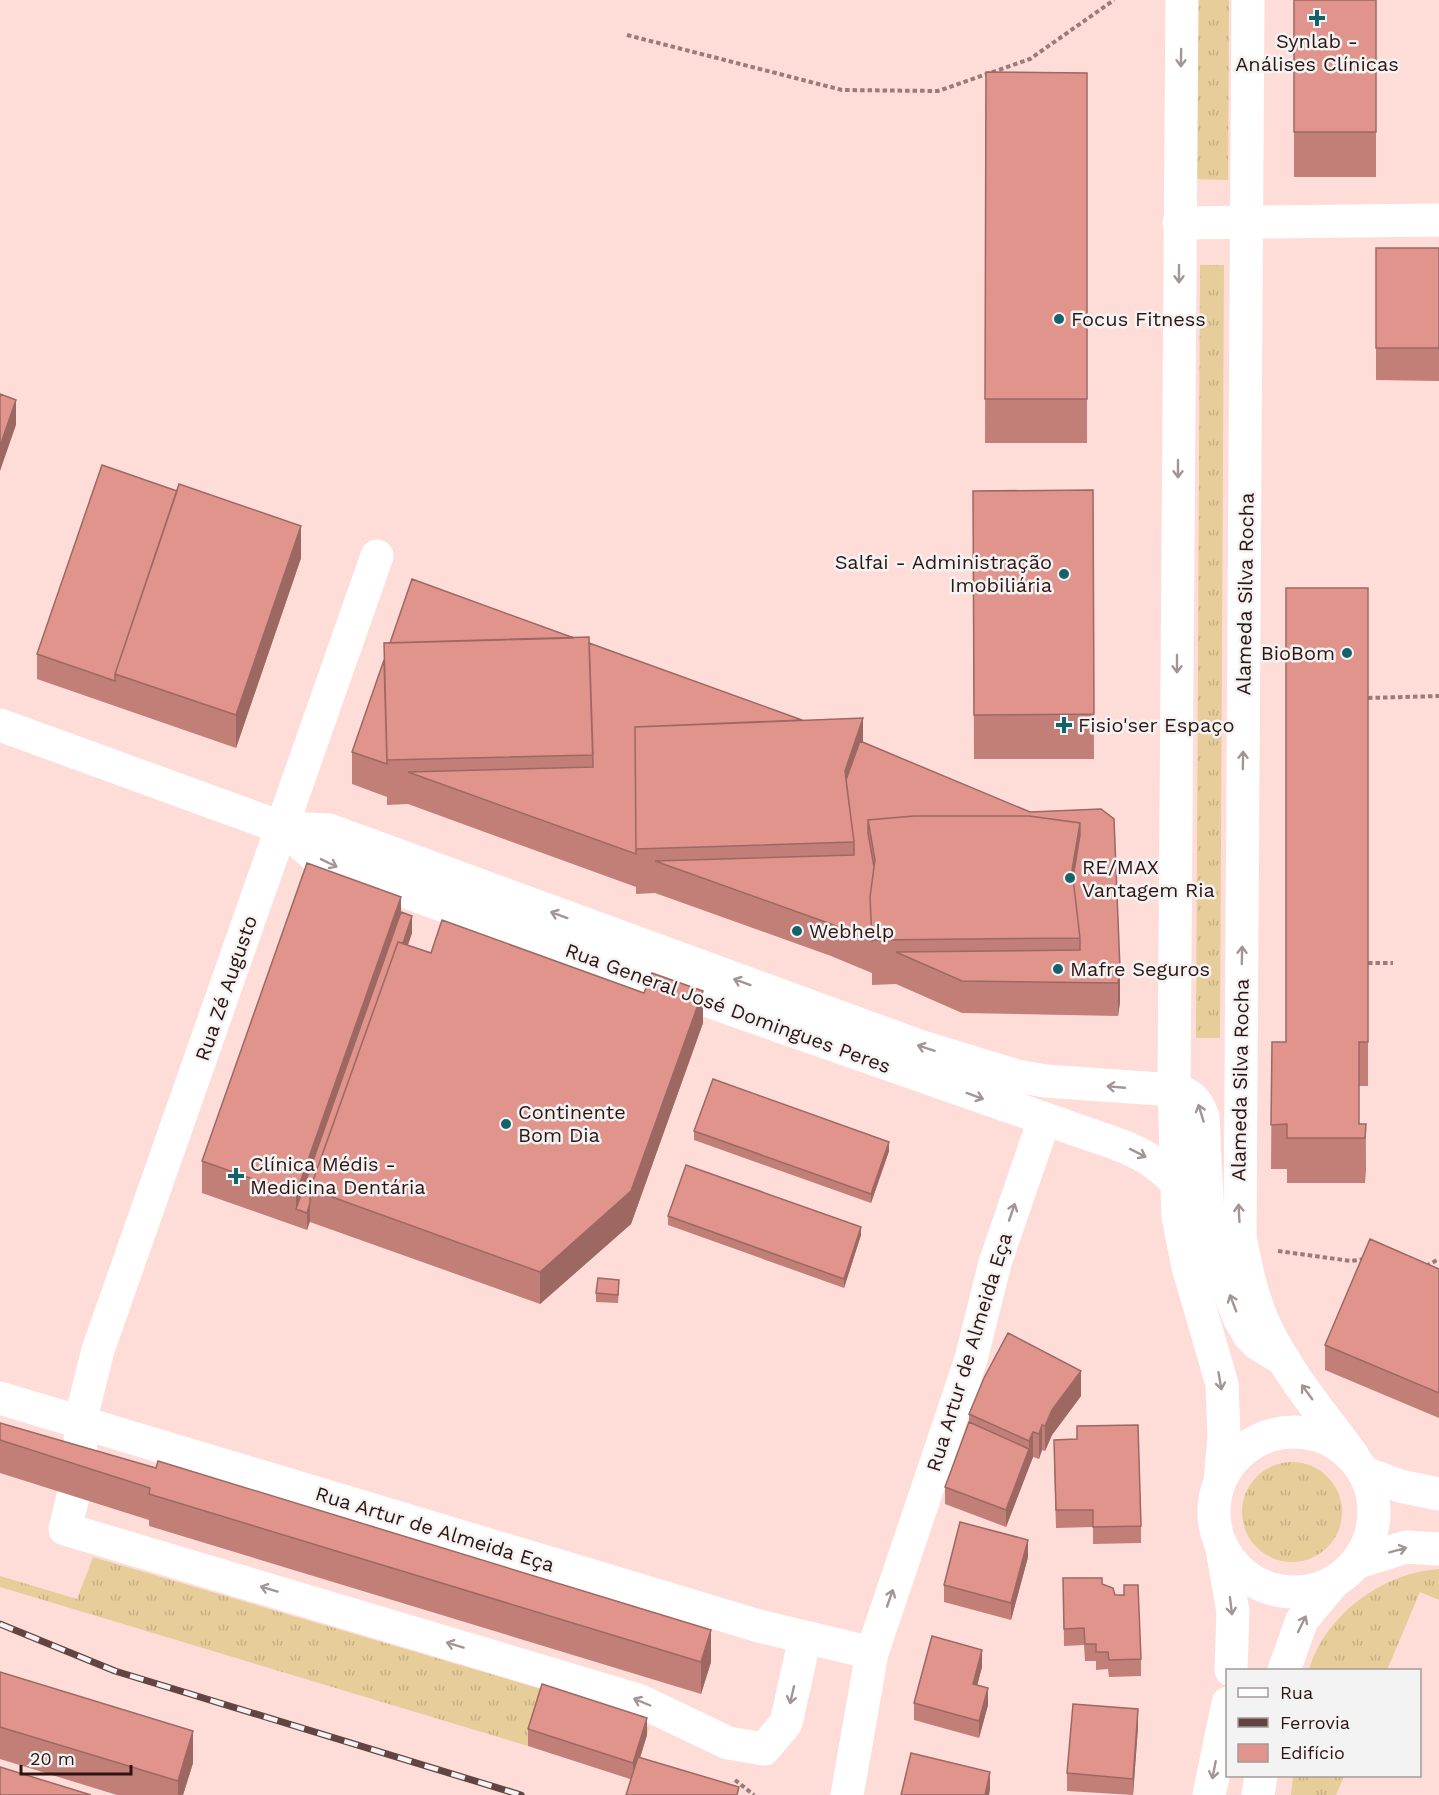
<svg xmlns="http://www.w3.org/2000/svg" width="1439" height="1795" font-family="'Work Sans',sans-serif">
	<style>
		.grass { fill: url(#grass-tufts) }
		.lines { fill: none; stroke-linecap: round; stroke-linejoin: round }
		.path { stroke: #9a7b78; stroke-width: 4; stroke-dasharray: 4.5 3; stroke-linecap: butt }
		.minor { stroke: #fff; stroke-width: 33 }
		.major { stroke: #fff; stroke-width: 33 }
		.rail-casing { stroke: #624543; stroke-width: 7 }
		.rail { stroke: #f3f3f3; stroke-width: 4.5; stroke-dasharray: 14; stroke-linecap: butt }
		.wall { fill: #c17f78 }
		.shaded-wall { fill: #9d6862 }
		.building { fill: #e0948c; stroke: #9d6862; stroke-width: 1.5 }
		.oneway { stroke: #a29594 }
		.poi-dot { fill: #14626a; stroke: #f3f3f3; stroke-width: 2 }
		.labels { text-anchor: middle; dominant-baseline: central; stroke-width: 5; stroke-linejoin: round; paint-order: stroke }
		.poi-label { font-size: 20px; fill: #301412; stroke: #f3f3f3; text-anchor: start }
		.street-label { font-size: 20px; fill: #301412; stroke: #f3f3f3 }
	</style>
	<defs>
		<pattern id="grass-tufts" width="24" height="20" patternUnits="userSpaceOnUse" patternTransform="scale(1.5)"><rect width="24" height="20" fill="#e6cd9a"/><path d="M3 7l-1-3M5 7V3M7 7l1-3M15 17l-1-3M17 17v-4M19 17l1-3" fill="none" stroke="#c6af84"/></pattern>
	</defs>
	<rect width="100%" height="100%" fill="#feddd9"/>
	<!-- grass -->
	<path class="grass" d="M 1193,0 L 1229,0 L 1228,180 L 1192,179 Z
		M 1200,265 L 1224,265 L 1220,1038 L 1196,1038 Z
		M1242 1512a50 50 0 1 1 100 0a50 50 0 1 1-100 0Z
		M 93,1557 L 541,1689 L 649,1727 L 647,1735 L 542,1701 L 528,1746 L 0,1587 L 0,1576 L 77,1599 Z
		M 1439,1569 L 1439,1600 L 1420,1592 L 1387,1670 L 1309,1670 C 1325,1615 1382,1573 1439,1569 Z
		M 1293,1776 L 1344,1776 L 1336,1795 L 1291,1795 Z"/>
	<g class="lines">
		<!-- path -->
		<path class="path" d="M 627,35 L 842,90 L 938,91 L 1030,59 L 1114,0
			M 1368,698 L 1439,696
			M 1368,963 L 1393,963
			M 1278,1251 L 1351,1261 L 1365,1259
			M 1426,1266 L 1439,1259
			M 735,1780 L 754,1795"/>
		<!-- minor -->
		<path class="minor" d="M 1179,223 L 1439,220
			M 377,556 L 98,1350 L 80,1422 L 81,1465 L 65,1529 L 638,1700 L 728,1743 L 764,1749 L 786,1723 L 805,1638
			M 0,725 L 283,828 L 329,830 L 919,1046 L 1017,1076 L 1045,1081 L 1174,1090 C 1192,1095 1197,1100 1203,1117 L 1208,1219 L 1220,1268 L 1239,1318 L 1249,1335 L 1258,1344 L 1284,1360
			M 283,828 L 315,856 L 342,869 L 742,1013 L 1117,1144 C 1141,1153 1158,1163 1176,1182
			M 0,1398 L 759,1626 L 872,1653
			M 847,1795 L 872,1653 L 971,1359 L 995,1263 L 1044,1120"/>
		<!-- major -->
		<path class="major" d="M 1182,0 L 1174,1090 L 1178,1217 L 1188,1267 L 1222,1384 L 1224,1438 L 1220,1481
			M 1248,0 L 1240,1237 C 1246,1268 1252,1298 1265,1326 C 1287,1373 1323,1415 1353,1456
			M1214 1512a80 80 0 1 1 160 0a80 80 0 1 1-160 0Z
			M 1365,1473 L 1400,1486 L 1439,1494
			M 1222,1549 L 1233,1612 L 1231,1670
			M 1358,1562 L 1406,1547 L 1439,1549
			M 1284,1670 L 1302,1620 L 1332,1584
			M 1209,1795 L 1228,1703
			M 1258,1795 L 1261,1776"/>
		<!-- rail casing -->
		<g class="rail-casing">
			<path id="rail" d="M 0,1624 L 115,1671 L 521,1795"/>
		</g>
		<!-- rail -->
		<use href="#rail" class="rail"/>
	</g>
	<!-- wall -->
	<path class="wall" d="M 1294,0 L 1376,0 L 1376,177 L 1294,177 Z
		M 986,72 L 1087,73 L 1087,443 L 985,443 Z
		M 1376,248 L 1439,248 L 1439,381 L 1376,380 Z
		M 1093,490 L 1094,759 L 974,759 L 973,491 Z
		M 177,491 L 301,558 L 236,748 L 37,679 L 37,654 Z
		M 1368,588 L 1368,1086 L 1359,1086 L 1359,1124 L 1366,1124 L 1365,1183 L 1287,1183 L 1287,1169 L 1271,1169 L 1272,1042 L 1286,1042 Z
		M 384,643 L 589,643 L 863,742 L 1030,812 L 1101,809 L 1120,1002 L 1118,1016 L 962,1013 L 896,984 L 872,985 L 872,973 L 831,956 L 655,893 L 636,894 L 636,887 L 408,804 L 387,805 L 387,797 L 352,784 L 352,752 L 384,660 Z
		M 401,912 L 412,933 L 408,945 L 431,953 L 703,1023 L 631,1224 L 540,1304 L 310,1222 L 310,1221 L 307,1230 L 202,1193 L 202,1161 Z
		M 694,1131 L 889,1151 L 871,1203 L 694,1140 Z
		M 668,1216 L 861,1235 L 844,1288 L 668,1225 Z
		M 1439,1269 L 1439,1418 L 1325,1370 L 1325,1345 Z
		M 619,1289 L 618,1303 L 596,1302 L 596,1293 Z
		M 1081,1396 L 1052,1435 L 1045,1451 L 1042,1450 L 1039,1459 L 1033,1457 L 1006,1527 L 945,1504 L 945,1487 L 969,1422 L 969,1414 Z
		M 0,1423 L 711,1662 L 701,1694 L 149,1526 L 149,1520 L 0,1473 Z
		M 1054,1457 L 1141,1526 L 1141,1543 L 1093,1544 L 1093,1527 L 1056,1528 Z
		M 1028,1557 L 1011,1620 L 944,1602 L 944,1585 Z
		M 1063,1578 L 1102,1584 L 1141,1659 L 1141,1676 L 1109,1677 L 1108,1669 L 1096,1670 L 1096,1661 L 1085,1661 L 1084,1645 L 1064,1646 Z
		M 982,1667 L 977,1685 L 988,1705 L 979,1738 L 914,1720 L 914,1703 Z
		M 0,1672 L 193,1763 L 183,1795 L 117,1795 L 0,1759 Z
		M 1138,1727 L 1133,1795 L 1067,1791 L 1067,1773 Z
		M 528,1729 L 647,1735 L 640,1758 L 739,1795 L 630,1779 L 528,1746 Z"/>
	<!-- shaded-wall -->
	<path class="shaded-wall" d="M 16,400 L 16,425 L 0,471 L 0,446 Z
		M 301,526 L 301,558 L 236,748 L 236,715 Z
		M 863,718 L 863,762 L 848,807 L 845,771 Z
		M 1080,823 L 1080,868 L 1074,902 L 1072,870 Z
		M 401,897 L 401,929 L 296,1209 L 296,1194 Z
		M 412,916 L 412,933 L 320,1193 L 315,1191 Z
		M 1120,969 L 1120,1002 L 1118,1016 L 1118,983 Z
		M 703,991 L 703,1023 L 631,1224 L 540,1304 L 540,1272 Z
		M 1366,1124 L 1366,1169 L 1365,1183 Z
		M 889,1142 L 889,1151 L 871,1203 L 871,1194 Z
		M 310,1203 L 310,1221 L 307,1230 L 307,1213 Z
		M 861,1227 L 861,1235 L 844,1288 L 844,1279 Z
		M 1081,1371 L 1081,1396 L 1052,1435 L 1045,1451 L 1045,1426 L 1052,1410 Z
		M 1042,1425 L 1042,1450 L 1039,1459 L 1039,1434 Z
		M 1033,1432 L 1033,1457 L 1006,1527 L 1006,1510 L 1029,1449 L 1029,1441 Z
		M 1028,1540 L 1028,1557 L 1011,1620 L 1011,1603 Z
		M 711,1630 L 711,1662 L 701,1694 L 701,1662 Z
		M 982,1650 L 982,1667 L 973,1701 L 973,1684 Z
		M 988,1688 L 988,1705 L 979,1738 L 979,1721 Z
		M 1138,1709 L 1138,1727 L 1133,1795 L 1133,1779 Z
		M 647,1718 L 647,1735 L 633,1780 L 633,1763 Z
		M 193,1731 L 193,1763 L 183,1795 L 178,1795 L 178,1781 Z
		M 990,1772 L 990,1790 L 989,1795 L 985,1795 Z"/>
	<!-- building -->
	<path class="building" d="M 1294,0 L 1376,0 L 1376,132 L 1294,132 Z
		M 986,72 L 1087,73 L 1087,399 L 985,399 Z
		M 1376,248 L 1439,248 L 1439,348 L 1376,348 Z
		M 0,394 L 16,400 L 0,446 Z
		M 102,465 L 177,491 L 115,674 L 115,681 L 37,654 Z
		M 179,484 L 301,526 L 236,715 L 115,674 Z
		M 1093,490 L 1094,714 L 974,715 L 973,491 Z
		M 412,579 L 574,638 L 390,643 Z
		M 1286,588 L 1368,588 L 1368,1042 L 1359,1042 L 1359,1124 L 1366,1124 L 1365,1138 L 1287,1138 L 1287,1124 L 1271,1125 L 1272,1042 L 1286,1042 Z
		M 589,637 L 593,755 L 387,760 L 384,643 Z
		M 589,643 L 802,720 L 635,727 L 636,854 L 408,772 L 593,767 Z
		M 384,660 L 387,764 L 352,752 Z
		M 863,718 L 845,771 L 854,842 L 636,849 L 635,727 Z
		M 860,741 L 1030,812 L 1101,809 L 1114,819 L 1120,969 L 1118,983 L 962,981 L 896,952 L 1080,950 L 1080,938 L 1073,878 L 1080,835 L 1080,823 L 1029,816 L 914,816 L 868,820 L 868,833 L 874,867 L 870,897 L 872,941 L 831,924 L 655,861 L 854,855 L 854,842 L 846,780 Z
		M 914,816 L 1029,816 L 1080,823 L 1072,870 L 1080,938 L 872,940 L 870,897 L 875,860 L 868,820 Z
		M 307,863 L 401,897 L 296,1194 L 202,1161 Z
		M 401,912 L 412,916 L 403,943 L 398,942 L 310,1189 L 310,1203 L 307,1213 L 296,1209 Z
		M 442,920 L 644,993 L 652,973 L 703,991 L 631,1191 L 540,1272 L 310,1189 L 398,942 L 431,953 Z
		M 713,1079 L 889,1142 L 871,1194 L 694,1131 Z
		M 686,1165 L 861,1227 L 844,1279 L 668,1216 Z
		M 1370,1239 L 1439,1269 L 1439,1393 L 1325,1345 Z
		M 598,1278 L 619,1280 L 618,1295 L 596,1293 Z
		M 1008,1333 L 1081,1371 L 1052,1410 L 1045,1426 L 1042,1425 L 1039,1434 L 1033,1432 L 1029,1441 L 969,1414 L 984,1378 Z
		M 969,1422 L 1029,1449 L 1006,1510 L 945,1487 Z
		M 0,1423 L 156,1468 L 158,1461 L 711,1630 L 701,1662 L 149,1494 L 150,1488 L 0,1440 Z
		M 1138,1425 L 1141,1526 L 1093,1527 L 1093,1510 L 1056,1510 L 1054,1440 L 1077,1439 L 1077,1426 Z
		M 960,1522 L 1028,1540 L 1011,1603 L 944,1585 Z
		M 1063,1578 L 1102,1578 L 1102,1584 L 1113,1588 L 1115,1595 L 1124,1595 L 1124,1585 L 1138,1585 L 1141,1659 L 1109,1660 L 1108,1652 L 1096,1652 L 1096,1644 L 1085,1644 L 1084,1628 L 1064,1629 Z
		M 932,1636 L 982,1650 L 973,1684 L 988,1688 L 979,1721 L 914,1703 Z
		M 0,1672 L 193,1731 L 178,1781 L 0,1727 Z
		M 542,1684 L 647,1718 L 633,1763 L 528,1729 Z
		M 1073,1704 L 1138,1709 L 1133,1779 L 1067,1773 Z
		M 911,1753 L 990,1772 L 985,1795 L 901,1795 Z
		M 638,1757 L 739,1787 L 737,1795 L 626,1795 Z
		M 0,1767 L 91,1795 L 0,1795 Z"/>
	<!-- one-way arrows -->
	<defs><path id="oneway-shaft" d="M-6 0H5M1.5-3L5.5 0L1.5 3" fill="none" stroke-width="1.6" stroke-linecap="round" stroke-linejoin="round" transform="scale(1.5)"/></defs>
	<g class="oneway">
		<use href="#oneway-shaft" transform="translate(1181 58) rotate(91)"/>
		<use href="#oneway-shaft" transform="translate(1179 274) rotate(90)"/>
		<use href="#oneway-shaft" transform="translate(1178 469) rotate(90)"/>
		<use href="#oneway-shaft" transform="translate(1177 664) rotate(90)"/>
		<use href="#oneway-shaft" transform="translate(1243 760) rotate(-89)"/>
		<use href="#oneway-shaft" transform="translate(329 863) rotate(26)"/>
		<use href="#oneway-shaft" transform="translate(559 915) rotate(-160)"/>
		<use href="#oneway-shaft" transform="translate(1242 955) rotate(-89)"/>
		<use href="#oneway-shaft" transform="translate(742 982) rotate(-160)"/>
		<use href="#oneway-shaft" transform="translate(926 1048) rotate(-162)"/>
		<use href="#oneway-shaft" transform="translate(1116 1087) rotate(-175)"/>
		<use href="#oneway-shaft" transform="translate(975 1096) rotate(20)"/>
		<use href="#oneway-shaft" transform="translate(1201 1113) rotate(-107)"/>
		<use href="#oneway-shaft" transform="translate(1138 1153) rotate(27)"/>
		<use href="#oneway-shaft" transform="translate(1012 1212) rotate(-71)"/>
		<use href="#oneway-shaft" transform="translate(1239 1213) rotate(-93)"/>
		<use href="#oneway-shaft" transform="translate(1233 1303) rotate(-111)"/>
		<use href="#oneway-shaft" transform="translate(1220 1381) rotate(80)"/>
		<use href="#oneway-shaft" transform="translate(1307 1392) rotate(-126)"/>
		<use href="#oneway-shaft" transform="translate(1398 1550) rotate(-15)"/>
		<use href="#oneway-shaft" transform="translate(269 1589) rotate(-163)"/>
		<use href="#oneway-shaft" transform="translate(890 1598) rotate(-71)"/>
		<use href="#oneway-shaft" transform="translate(1231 1606) rotate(83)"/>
		<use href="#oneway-shaft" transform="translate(1302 1624) rotate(-64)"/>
		<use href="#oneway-shaft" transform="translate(455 1645) rotate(-163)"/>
		<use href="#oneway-shaft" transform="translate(792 1695) rotate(103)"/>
		<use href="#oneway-shaft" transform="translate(642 1702) rotate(-157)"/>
		<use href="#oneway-shaft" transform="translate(1214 1770) rotate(101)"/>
	</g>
	<!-- markers -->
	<g class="poi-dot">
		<path d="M1314 9h6v6h6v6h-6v6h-6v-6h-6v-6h6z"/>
		<circle cx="1059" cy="319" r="6"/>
		<circle cx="1064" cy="574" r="6"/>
		<circle cx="1347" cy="653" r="6"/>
		<path d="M1061 716h6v6h6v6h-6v6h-6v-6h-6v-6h6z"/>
		<circle cx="1070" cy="878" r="6"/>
		<circle cx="797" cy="931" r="6"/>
		<circle cx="1058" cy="969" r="6"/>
		<circle cx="506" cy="1124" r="6"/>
		<path d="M233 1167h6v6h6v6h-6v6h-6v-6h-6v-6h6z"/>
	</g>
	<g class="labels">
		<!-- poi labels -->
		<g class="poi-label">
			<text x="1317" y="41" text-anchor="middle">Synlab -<tspan x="1317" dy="23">Análises Clínicas</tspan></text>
			<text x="1071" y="319">Focus Fitness</text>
			<text x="1052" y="562" text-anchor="end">Salfai - Administração<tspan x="1052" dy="23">Imobiliária</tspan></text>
			<text x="1335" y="653" text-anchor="end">BioBom</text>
			<text x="1078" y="725">Fisio'ser Espaço</text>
			<text x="1082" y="867">RE/MAX<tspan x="1082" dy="23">Vantagem Ria</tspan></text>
			<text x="809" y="931">Webhelp</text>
			<text x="1070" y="969">Mafre Seguros</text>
			<text x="518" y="1112">Continente<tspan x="518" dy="23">Bom Dia</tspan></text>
			<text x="250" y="1164">Clínica Médis -<tspan x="250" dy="23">Medicina Dentária</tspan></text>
		</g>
		<!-- street labels -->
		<g class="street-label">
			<text transform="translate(1245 594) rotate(-89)">Alameda Silva Rocha</text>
			<text transform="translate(226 988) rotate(-71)">Rua Zé Augusto</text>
			<text transform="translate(728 1008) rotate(20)">Rua General José Domingues Peres</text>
			<text transform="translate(1240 1080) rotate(-89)">Alameda Silva Rocha</text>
			<text transform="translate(969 1352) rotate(-73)">Rua Artur de Almeida Eça</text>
			<text transform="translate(435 1529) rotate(17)">Rua Artur de Almeida Eça</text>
		</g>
	</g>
	<!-- legend -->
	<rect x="1226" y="1669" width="195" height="108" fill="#f3f3f3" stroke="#a59a99" stroke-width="1.5"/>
	<rect x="1238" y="1688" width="30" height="9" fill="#ffffff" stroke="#a59a99" stroke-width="1.5"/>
	<text x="1280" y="1699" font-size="18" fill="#301412">Rua</text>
	<rect x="1238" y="1718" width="30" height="9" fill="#624543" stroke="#a59a99" stroke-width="1.5"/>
	<text x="1280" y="1729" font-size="18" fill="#301412">Ferrovia</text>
	<rect x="1238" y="1744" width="30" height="18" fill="#e0948c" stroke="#a59a99" stroke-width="1.5"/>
	<text x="1280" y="1759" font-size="18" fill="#301412">Edifício</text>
	<!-- scale -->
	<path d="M21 1765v9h110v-9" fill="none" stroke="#301412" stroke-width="3"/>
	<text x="30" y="1765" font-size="18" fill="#301412" stroke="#f3f3f3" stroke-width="4.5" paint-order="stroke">20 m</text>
</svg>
